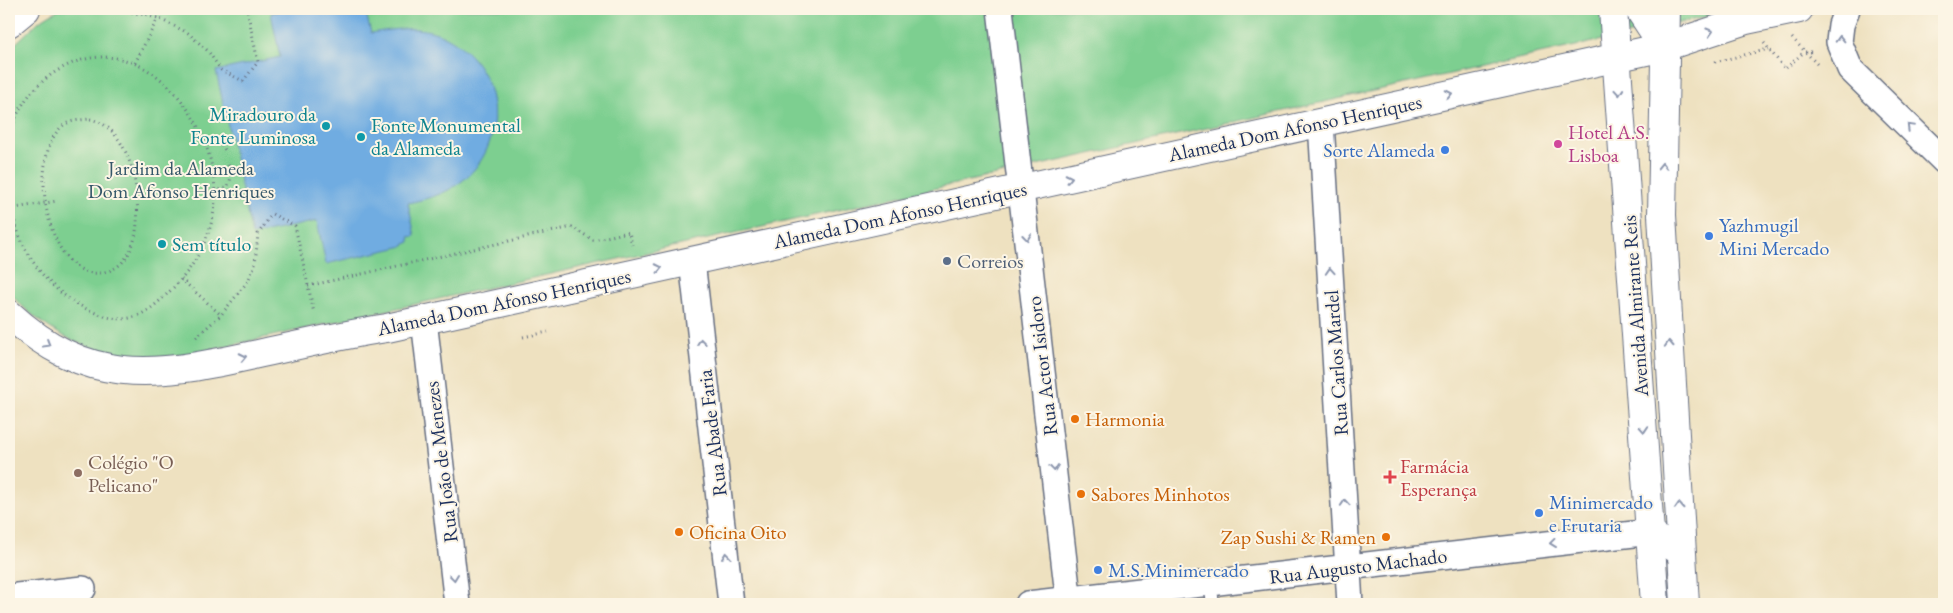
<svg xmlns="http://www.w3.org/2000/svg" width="1953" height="613" font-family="'EB Garamond',serif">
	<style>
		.green { fill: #7dcf90; stroke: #4c7f77 }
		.water { fill: #70ace1; stroke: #466ea0 }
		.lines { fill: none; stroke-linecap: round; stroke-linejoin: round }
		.lane-casing { stroke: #656d80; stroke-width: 15 }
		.street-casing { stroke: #656d80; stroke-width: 28 }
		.secondary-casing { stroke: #656d80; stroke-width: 30 }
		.primary-casing { stroke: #656d80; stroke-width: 30 }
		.path { stroke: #656d80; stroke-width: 3; stroke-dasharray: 1 4; stroke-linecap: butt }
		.lane { stroke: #fff; stroke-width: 12 }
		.street { stroke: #fff; stroke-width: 25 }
		.secondary { stroke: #fff; stroke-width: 28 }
		.primary { stroke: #fff; stroke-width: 28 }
		.oneway { stroke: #8d97ae }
		.culture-dot { fill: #0f9aa8; stroke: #fcf5e5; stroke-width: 2 }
		.hotel-dot { fill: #d1479c; stroke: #fcf5e5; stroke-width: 2 }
		.shop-dot { fill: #3f7fe0; stroke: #fcf5e5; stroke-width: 2 }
		.service-dot { fill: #5c6f8a; stroke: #fcf5e5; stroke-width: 2 }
		.food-dot { fill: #e8710a; stroke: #fcf5e5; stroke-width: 2 }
		.education-dot { fill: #8d6e63; stroke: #fcf5e5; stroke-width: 2 }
		.health-dot { fill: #e0444e; stroke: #fcf5e5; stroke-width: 2 }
		.labels { text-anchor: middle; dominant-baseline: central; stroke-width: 4; stroke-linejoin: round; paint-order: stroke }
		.culture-label { font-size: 20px; fill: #0d838f; stroke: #fcf5e5; text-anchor: start }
		.street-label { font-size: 20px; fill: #1b2f5e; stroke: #fcf5e5 }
		.hotel-label { font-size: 20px; fill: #b23c85; stroke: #fcf5e5; text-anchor: start }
		.shop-label { font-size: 20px; fill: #366cbe; stroke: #fcf5e5; text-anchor: start }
		.park-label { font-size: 20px; fill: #34576a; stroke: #fcf5e5 }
		.service-label { font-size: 20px; fill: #4e5e75; stroke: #fcf5e5; text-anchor: start }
		.food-label { font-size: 20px; fill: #c56008; stroke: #fcf5e5; text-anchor: start }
		.education-label { font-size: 20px; fill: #785e54; stroke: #fcf5e5; text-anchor: start }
		.health-label { font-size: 20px; fill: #be3a42; stroke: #fcf5e5; text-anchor: start }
	</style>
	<rect width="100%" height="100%" fill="#fcf5e5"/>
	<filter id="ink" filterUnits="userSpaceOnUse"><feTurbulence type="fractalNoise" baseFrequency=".02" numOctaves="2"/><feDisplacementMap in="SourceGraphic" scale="10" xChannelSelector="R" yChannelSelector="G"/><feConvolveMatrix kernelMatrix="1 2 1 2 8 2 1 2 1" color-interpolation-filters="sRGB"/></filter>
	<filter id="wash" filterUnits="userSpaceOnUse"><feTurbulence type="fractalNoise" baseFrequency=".0096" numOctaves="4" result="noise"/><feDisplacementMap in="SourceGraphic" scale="20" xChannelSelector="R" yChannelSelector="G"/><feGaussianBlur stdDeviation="1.12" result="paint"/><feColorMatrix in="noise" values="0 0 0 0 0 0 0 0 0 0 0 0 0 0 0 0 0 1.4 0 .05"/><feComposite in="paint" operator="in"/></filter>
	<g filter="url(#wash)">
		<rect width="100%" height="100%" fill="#eee1c0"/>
		<!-- green -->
		<path class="green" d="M 59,9 L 1742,9 L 191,354 C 120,364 58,348 9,292 L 9,50 L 38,22 Z"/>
		<!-- water -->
		<path class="water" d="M 290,9 L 365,9 L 371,33 C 394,29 419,25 442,35 C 502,62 513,146 458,184 C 443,195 426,199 408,203 L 415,236 L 409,237 L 410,242 L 405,244 L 404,246 L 326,264 L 317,221 L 252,235 L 216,71 L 280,57 L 271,13 Z"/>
	</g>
	<g filter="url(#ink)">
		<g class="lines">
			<!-- lane casing -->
			<g class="lane-casing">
				<path id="lane" d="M 1210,583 L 1213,604"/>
			</g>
			<!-- street casing -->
			<g class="street-casing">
				<path id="street" d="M 1000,9 L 1069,604
					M 1847,9 L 1841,25 L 1839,42 L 1850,69 L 1944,161
					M 1321,122 L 1350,604
					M 692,261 L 731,604
					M 424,320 L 457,604
					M 17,604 L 17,596 L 83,589
					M 1028,604 L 1651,532 L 1682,555"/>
			</g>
			<!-- secondary casing -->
			<g class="secondary-casing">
				<path id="secondary" d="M 9,23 L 26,9
					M 9,314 C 87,386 153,377 249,356 C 295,346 340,335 387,328 L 1664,47 L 1746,20 L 1799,9"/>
			</g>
			<!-- primary casing -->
			<g class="primary-casing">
				<path id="primary" d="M 1613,9 L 1655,604
					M 1639,9 L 1664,47
					M 1666,9 L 1662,215 L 1685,604"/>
			</g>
			<!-- path -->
			<path class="path" d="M 117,9 L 158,18 L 188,33 L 208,51 L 221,70 L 243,81 L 258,62 L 247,9
				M 1792,38 L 1817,64
				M 1764,43 L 1785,69 L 1804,52 L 1814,52
				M 1715,62 L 1769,49
				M 135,63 L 158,18
				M 90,119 C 134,128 145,208 133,244 C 128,258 120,268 105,272 C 47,287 24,153 64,125 C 71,120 81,120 90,119 Z
				M 203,140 C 214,138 219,140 225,150
				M 9,147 C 11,118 25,95 48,77 C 133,14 216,113 215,197 C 215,229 196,266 173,288 C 152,309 134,327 101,315 C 48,296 15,249 9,193
				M 215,191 L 226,188 C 233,179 231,173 228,163
				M 9,209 L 57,201
				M 181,279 L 221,315
				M 308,286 L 572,227 L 593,240 L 629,232 L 632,245
				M 196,337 L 221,315 L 248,281 L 255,265 L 258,234 L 272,214 L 295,226 L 314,313
				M 523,337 L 548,332"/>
			<!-- lane -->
			<use href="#lane" class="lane"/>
			<!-- street -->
			<use href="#street" class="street"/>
			<!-- secondary -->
			<use href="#secondary" class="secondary"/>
			<!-- primary -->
			<use href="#primary" class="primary"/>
		</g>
		<!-- one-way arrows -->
		<defs><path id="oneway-chevron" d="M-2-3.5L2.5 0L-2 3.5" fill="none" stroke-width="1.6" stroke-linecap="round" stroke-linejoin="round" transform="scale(1.25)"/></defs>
		<g class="oneway">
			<use href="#oneway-chevron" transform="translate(1710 32) rotate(-17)"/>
			<use href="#oneway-chevron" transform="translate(1840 39) rotate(-92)"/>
			<use href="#oneway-chevron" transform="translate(1619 92) rotate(85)"/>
			<use href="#oneway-chevron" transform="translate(1449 94) rotate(-12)"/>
			<use href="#oneway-chevron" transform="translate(1910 127) rotate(-135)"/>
			<use href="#oneway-chevron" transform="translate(1662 166) rotate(-89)"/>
			<use href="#oneway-chevron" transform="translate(1069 178) rotate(-12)"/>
			<use href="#oneway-chevron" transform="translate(1027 237) rotate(83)"/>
			<use href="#oneway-chevron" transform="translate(659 268) rotate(-12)"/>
			<use href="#oneway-chevron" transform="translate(1330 271) rotate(-94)"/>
			<use href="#oneway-chevron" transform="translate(701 342) rotate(-97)"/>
			<use href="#oneway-chevron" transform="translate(47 344) rotate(31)"/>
			<use href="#oneway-chevron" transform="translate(1669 344) rotate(-93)"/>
			<use href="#oneway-chevron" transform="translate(243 357) rotate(-12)"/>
			<use href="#oneway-chevron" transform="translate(1644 429) rotate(86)"/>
			<use href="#oneway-chevron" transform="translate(1054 468) rotate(83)"/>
			<use href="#oneway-chevron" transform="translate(1345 503) rotate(-94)"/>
			<use href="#oneway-chevron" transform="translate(1679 506) rotate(-93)"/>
			<use href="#oneway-chevron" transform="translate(1553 543) rotate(173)"/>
			<use href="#oneway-chevron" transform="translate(726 556) rotate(-97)"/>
			<use href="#oneway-chevron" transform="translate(454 577) rotate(83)"/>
		</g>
	</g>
	<!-- markers -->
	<g class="culture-dot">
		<circle cx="326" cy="126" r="5"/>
		<circle cx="361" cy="137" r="5"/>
		<circle cx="162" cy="244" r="5"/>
	</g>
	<circle class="hotel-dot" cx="1558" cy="144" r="5"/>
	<g class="shop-dot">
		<circle cx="1445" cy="150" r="5"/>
		<circle cx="1709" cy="236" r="5"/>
		<circle cx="1539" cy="513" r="5"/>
		<circle cx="1098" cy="570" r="5"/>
	</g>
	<circle class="service-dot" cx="947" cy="261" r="5"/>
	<g class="food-dot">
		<circle cx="1075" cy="419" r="5"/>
		<circle cx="1081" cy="494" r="5"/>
		<circle cx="679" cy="532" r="5"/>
		<circle cx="1386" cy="537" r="5"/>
	</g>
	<circle class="education-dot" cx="78" cy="473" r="5"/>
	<path class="health-dot" d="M1387.5 469.5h5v5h5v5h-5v5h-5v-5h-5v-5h5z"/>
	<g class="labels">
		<!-- culture labels -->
		<g class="culture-label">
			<text x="316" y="114" text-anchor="end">Miradouro da<tspan x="316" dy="23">Fonte Luminosa</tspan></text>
			<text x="371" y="125">Fonte Monumental<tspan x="371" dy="23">da Alameda</tspan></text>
			<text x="172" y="244">Sem título</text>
		</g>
		<!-- street labels -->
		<g class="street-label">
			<text transform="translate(1295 128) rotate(-12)">Alameda Dom Afonso Henriques</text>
			<text transform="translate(900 215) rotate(-12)">Alameda Dom Afonso Henriques</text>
			<text transform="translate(504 302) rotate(-12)">Alameda Dom Afonso Henriques</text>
			<text transform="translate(1635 306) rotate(-94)">Avenida Almirante Reis</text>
			<text transform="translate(1336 363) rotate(-94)">Rua Carlos Mardel</text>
			<text transform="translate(1042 366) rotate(-97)">Rua Actor Isidoro</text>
			<text transform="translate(712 433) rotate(-97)">Rua Abade Faria</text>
			<text transform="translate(441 462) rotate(-97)">Rua João de Menezes</text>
			<text transform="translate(1358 566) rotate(-7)">Rua Augusto Machado</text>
		</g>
		<!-- hotel labels -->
		<g class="hotel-label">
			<text x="1568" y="132">Hotel A.S.<tspan x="1568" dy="23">Lisboa</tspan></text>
		</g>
		<!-- shop labels -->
		<g class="shop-label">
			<text x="1435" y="150" text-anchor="end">Sorte Alameda</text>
			<text x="1719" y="225">Yazhmugil<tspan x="1719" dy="23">Mini Mercado</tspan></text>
			<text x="1549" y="502">Minimercado<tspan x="1549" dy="23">e Frutaria</tspan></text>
			<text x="1108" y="570">M.S.Minimercado</text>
		</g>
		<!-- park labels -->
		<g class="park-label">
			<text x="181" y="168">Jardim da Alameda<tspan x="181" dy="23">Dom Afonso Henriques</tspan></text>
		</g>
		<!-- service labels -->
		<g class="service-label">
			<text x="957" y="261">Correios</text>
		</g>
		<!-- food labels -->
		<g class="food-label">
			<text x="1085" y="419">Harmonia</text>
			<text x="1091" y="494">Sabores Minhotos</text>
			<text x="689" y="532">Oficina Oito</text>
			<text x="1376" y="537" text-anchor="end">Zap Sushi &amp; Ramen</text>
		</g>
		<!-- education labels -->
		<g class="education-label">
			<text x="88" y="462">Colégio "O<tspan x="88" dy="23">Pelicano"</tspan></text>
		</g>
		<!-- health labels -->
		<g class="health-label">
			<text x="1400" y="466">Farmácia<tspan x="1400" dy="23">Esperança</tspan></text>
		</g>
	</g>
	<!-- margin -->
	<rect width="1953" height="613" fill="none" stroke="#fcf5e5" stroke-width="30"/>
</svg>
